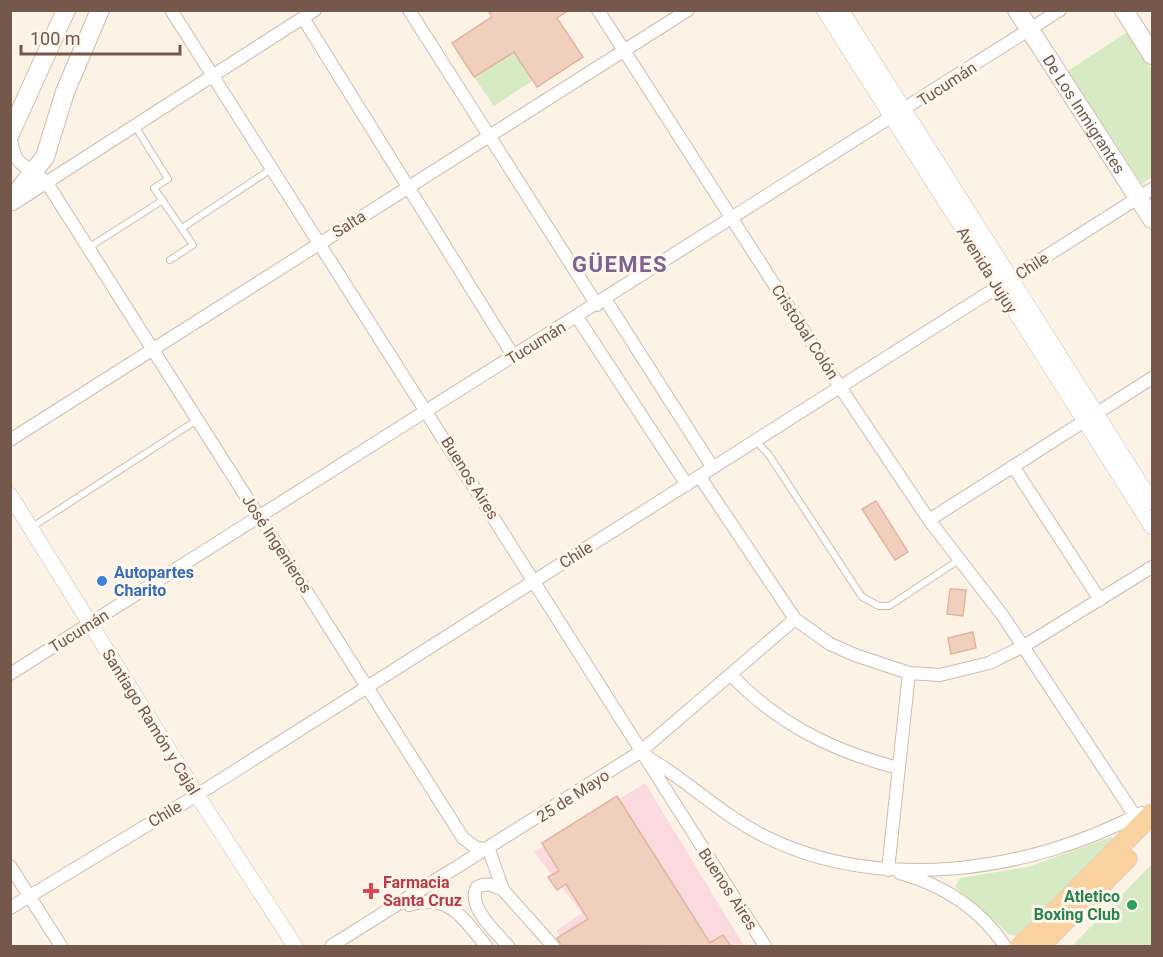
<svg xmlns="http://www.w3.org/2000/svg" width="1163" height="957" font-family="Roboto,sans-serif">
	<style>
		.medical { fill: #fad9df }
		.green { fill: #d6eac4 }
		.building { fill: #f1cfbe; stroke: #e4b49f; stroke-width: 1.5 }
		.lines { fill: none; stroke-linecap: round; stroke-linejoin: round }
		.service-casing { stroke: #d0bbaf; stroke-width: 8 }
		.minor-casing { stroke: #d0bbaf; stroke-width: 14 }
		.tertiary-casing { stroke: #d0bbaf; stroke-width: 16 }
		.secondary-casing { stroke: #d3bbac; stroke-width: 20 }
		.primary-casing { stroke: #d8d0cd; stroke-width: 21 }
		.service { stroke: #fff; stroke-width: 6 }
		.minor { stroke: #fff; stroke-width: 12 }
		.tertiary { stroke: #fff; stroke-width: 15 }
		.secondary { stroke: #fff; stroke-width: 18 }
		.primary { stroke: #f9d2a0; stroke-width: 20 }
		.shop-dot { fill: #3f7fe0; stroke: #fff6ec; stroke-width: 2 }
		.health-dot { fill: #e0444e; stroke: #fff6ec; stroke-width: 2 }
		.leisure-dot { fill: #2e9e5b; stroke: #fff6ec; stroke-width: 2 }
		.labels { text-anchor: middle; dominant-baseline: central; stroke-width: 6; stroke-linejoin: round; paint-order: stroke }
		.street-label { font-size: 16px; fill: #75574b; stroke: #fff6ec }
		.shop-label { font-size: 16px; font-weight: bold; fill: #366cbe; stroke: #fff6ec; text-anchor: start }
		.health-label { font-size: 16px; font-weight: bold; fill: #be3a42; stroke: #fff6ec; text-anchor: start }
		.leisure-label { font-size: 16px; font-weight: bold; fill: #27864d; stroke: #fff6ec; text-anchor: end }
		.district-label { font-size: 22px; font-weight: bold; letter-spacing: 1.5px; fill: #7e6392; stroke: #fff6ec }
	</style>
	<rect width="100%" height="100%" fill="#fcf2e6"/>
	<!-- medical -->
	<path class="medical" d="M 645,783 L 744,946 L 569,946 L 556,931 L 582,913 L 534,852 Z"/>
	<!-- green -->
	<path class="green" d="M 1127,32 L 1152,70 L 1152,177 L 1142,184 L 1068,71 Z
		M 514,52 L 532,81 L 494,106 L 474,77 Z
		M 1111,837 L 1115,839 L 1019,936 L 1010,935 L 955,887 L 960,878 L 1028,867 Z
		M 1152,864 L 1152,946 L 1072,946 Z"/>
	<!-- building -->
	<path class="building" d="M 488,10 L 569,10 L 557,18 L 583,57 L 537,87 L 514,52 L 474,77 L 452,43 L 492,17 Z
		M 876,501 L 908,552 L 895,560 L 862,509 Z
		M 950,589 L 966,590 L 963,616 L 947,614 Z
		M 973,632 L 976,648 L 951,654 L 948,638 Z
		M 617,796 L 710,943 L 723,935 L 731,946 L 561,945 L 557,938 L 588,919 L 566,884 L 557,890 L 548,877 L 559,871 L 542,843 Z"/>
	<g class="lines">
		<!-- service casing -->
		<g class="service-casing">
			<path id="service" d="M 135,126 L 168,179 L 154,188 L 193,245 L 170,260
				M 182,228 L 273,168
				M 88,248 L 163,200
				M 756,441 L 769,455 L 862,597 L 879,606 L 889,606 L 959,560
				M 32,527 L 197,420"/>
		</g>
		<!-- minor casing -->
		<g class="minor-casing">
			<path id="minor" d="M 171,10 L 765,946
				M 409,10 L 597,305
				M 598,10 L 840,387 L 929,520 L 1003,616 L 1141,825
				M 303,18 L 514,357
				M 10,133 C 15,173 25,160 47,183 L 463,838 L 475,847 L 489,850
				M 13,204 L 315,10
				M 605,299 L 713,468
				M 577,317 L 687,485
				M 10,440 L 688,10
				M 1013,466 L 1100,600
				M 700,477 L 795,619 L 830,644 L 855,655 L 909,673 L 940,675 L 989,663 L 1024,646 L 1152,567
				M 929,520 L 1152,378
				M 10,674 L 1060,10
				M 731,675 C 778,724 833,751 898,768
				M 644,755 C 686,779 720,814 764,836 C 880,894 1030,872 1141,813
				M 489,850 L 503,890 L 553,946
				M 10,866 L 61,946
				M 888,870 L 909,673
				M 900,873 C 943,885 980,909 1005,946
				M 503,890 C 493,885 487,882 477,887 C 466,906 497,933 508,946
				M 409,905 C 448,892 463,918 486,946
				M 10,908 L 197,795 L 1152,189
				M 331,946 L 640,752 L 795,619"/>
		</g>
		<!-- tertiary casing -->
		<g class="tertiary-casing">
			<path id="tertiary" d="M 824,10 L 1152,527
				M 841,10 L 1152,502
				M 10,495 L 197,795 L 295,946"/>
		</g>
		<!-- secondary casing -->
		<g class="secondary-casing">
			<g id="secondary">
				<path id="s1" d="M 1017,10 L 1152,219"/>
				<path d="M 1124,10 L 1152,55"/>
				<path d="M 10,134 L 66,10"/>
				<path d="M 10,201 L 45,157 L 65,92 L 100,10"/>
			</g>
		</g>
		<!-- primary casing -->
		<g class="primary-casing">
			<path id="primary" d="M 1021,946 L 1152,814
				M 1040,946 L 1127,859"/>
		</g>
		<!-- service -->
		<use href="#service" class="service"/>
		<!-- minor -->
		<use href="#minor" class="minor"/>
		<!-- tertiary -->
		<use href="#tertiary" class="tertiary"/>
		<!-- secondary -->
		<use href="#secondary" class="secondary"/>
		<!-- primary -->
		<use href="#primary" class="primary"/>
	</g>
	<!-- markers -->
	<circle class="shop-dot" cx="102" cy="581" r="6"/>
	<path class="health-dot" d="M368 882h6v6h6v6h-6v6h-6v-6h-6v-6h6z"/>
	<circle class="leisure-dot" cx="1132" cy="905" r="6"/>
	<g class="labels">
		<!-- street labels -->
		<g class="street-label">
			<text transform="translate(947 84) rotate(-33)">Tucumán</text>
			<text stroke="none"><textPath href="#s1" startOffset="124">De Los Inmigrantes</textPath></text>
			<text transform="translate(349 224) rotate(-32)">Salta</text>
			<text transform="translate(1032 266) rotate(-33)">Chile</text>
			<text transform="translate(987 270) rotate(58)">Avenida Jujuy</text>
			<text transform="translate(805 332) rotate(57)">Cristobal Colón</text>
			<text transform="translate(536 343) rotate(-32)">Tucumán</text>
			<text transform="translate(470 478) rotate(58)">Buenos Aires</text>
			<text transform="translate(277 544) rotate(57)">José Ingenieros</text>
			<text transform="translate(576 555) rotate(-32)">Chile</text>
			<text transform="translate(79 631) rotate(-32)">Tucumán</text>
			<text transform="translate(151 722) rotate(58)">Santiago Ramón y Cajal</text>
			<text transform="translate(573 796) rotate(-33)">25 de Mayo</text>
			<text transform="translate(165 814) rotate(-31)">Chile</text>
			<text transform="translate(728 889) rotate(57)">Buenos Aires</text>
		</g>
		<!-- shop labels -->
		<g class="shop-label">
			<text x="114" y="572">Autopartes<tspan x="114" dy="18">Charito</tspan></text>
		</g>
		<!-- health labels -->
		<g class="health-label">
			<text x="383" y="882">Farmacia<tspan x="383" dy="18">Santa Cruz</tspan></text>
		</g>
		<!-- leisure labels -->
		<g class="leisure-label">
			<text x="1120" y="896">Atletico<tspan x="1120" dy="18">Boxing Club</tspan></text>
		</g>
		<!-- district labels -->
		<g class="district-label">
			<text x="620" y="264">GÜEMES</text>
		</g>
	</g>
	<!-- border -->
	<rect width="1163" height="957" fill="none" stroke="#75574b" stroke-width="24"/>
	<!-- scale -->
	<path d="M21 45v9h159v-9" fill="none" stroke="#75574b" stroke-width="3"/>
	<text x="30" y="45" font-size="18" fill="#75574b" stroke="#fff6ec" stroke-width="4.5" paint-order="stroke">100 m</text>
</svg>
